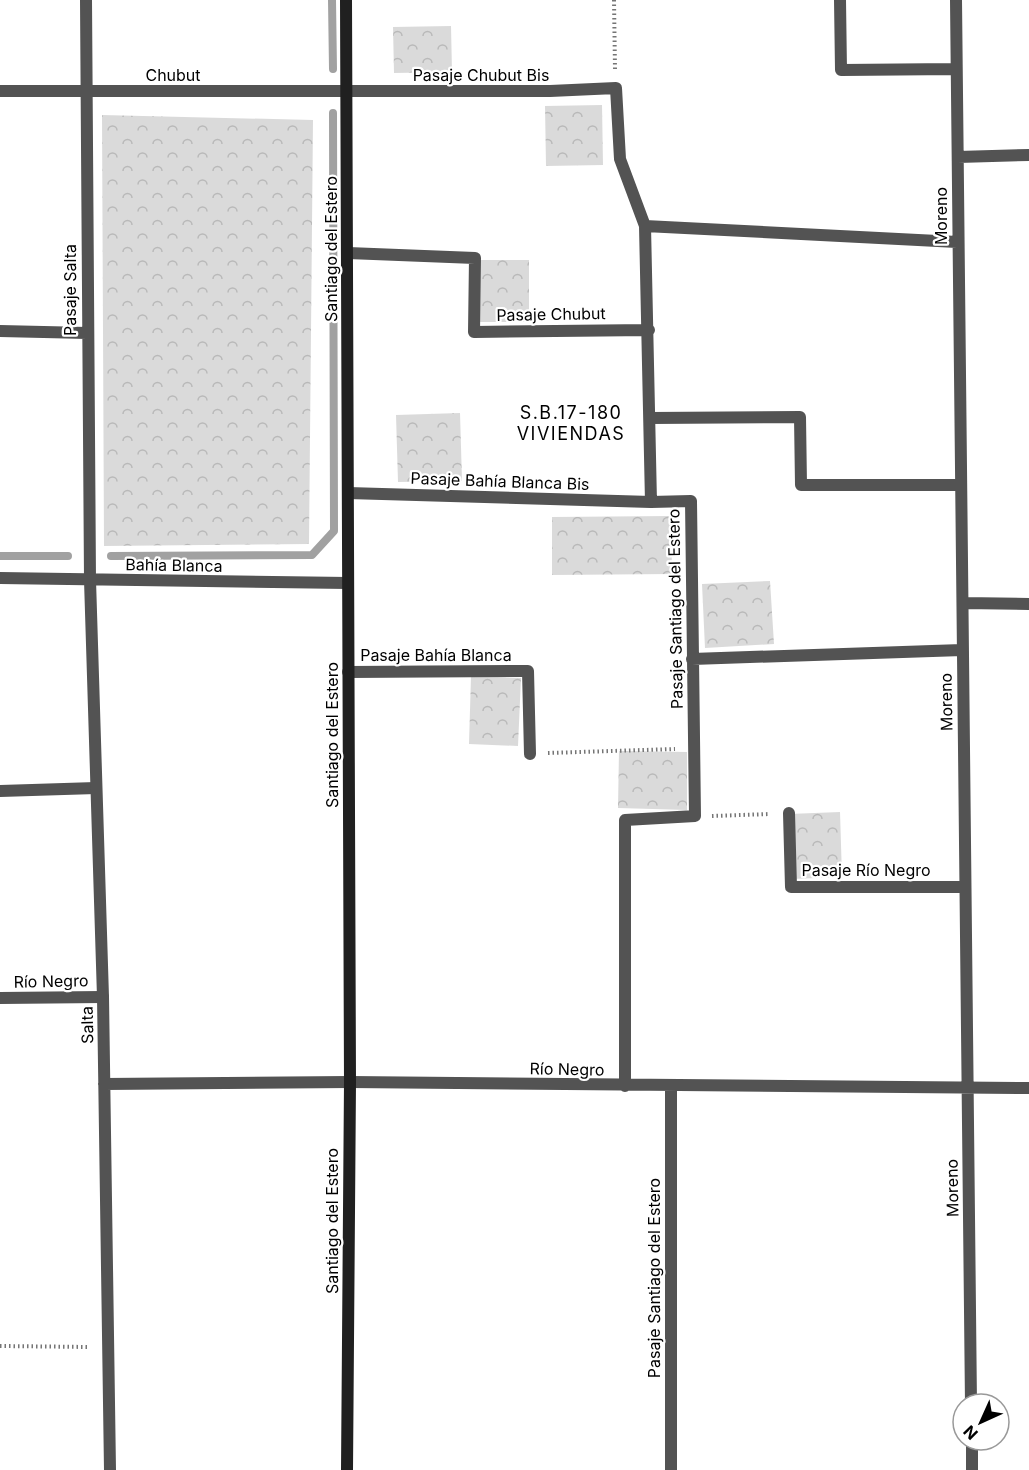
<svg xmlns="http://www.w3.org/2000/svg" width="1029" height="1470" font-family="Inter,sans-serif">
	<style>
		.forest { fill: url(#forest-crowns) }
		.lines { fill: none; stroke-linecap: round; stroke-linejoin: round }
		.stream { stroke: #a1a1a1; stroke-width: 8 }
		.path { stroke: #757575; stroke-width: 4; stroke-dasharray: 1.5 3; stroke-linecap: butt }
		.lane { stroke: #535353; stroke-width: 12 }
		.street { stroke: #535353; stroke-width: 12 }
		.secondary { stroke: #202020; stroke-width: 12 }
		.labels { text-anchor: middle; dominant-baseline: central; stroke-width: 4.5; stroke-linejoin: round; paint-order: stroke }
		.street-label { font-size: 16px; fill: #000; stroke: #fff }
		.neighbourhood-label { font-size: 18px; letter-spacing: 1.5px; fill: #000; stroke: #fff }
	</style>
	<defs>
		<pattern id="forest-crowns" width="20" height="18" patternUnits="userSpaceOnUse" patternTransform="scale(1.5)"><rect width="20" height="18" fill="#dadada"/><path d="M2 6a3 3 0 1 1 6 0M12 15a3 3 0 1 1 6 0" fill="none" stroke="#b9b9b9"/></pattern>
	</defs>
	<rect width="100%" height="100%" fill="#fff"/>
	<!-- forest -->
	<path class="forest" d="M 451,26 L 452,72 L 394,73 L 393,27 Z
		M 602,105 L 603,165 L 546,166 L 545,106 Z
		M 102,115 L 313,120 L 309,544 L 104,546 Z
		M 480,260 L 529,260 L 529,322 L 480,322 Z
		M 460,413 L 462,481 L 398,482 L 396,415 Z
		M 671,516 L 672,574 L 552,575 L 552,517 Z
		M 770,581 L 774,644 L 705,648 L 702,584 Z
		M 471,676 L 521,678 L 518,746 L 469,744 Z
		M 619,751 L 687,752 L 687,810 L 618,808 Z
		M 840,812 L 842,877 L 792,879 L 789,814 Z"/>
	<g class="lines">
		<!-- stream -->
		<path class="stream" d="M 332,0 L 333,69
			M 0,556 L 68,556
			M 111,556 L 312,555 L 334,531 L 333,113"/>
		<!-- path -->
		<path class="path" d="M 614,0 L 615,69
			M 548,753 L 675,749
			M 712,816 L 770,814
			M 0,1346 L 89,1347"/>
		<!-- lane -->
		<path class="lane" d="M 0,791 L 96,788
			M 0,998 L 103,997"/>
		<!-- street -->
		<path class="street" d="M 86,0 L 90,580 L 103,997 L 110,1470
			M 840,0 L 841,70 L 956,69
			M 956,0 L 971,1404
			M 0,91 L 550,91 L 616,88 L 620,159 L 645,226 L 651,502 L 691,501 L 695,816 L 625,820 L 625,1086
			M 958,157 L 1029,155
			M 645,226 L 957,242
			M 348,253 L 475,258 L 474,332 L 649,330
			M 0,331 L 87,333
			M 650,418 L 800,417 L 801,485 L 961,485
			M 348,493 L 651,502
			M 0,578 L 348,583
			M 963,603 L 1029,604
			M 692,659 L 962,650
			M 348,672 L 528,671 L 530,754
			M 789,813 L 791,887 L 965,887
			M 104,1084 L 350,1082 L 1029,1088
			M 671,1087 L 671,1470
			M 972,1440 L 972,1470"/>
		<!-- secondary -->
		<path class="secondary" d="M 346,0 L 350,1082 L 347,1470"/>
	</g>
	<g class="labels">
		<!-- street labels -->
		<g class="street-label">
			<text x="173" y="75">Chubut</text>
			<text x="481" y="75">Pasaje Chubut Bis</text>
			<text transform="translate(941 216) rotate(-90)">Moreno</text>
			<text transform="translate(331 249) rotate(-90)">Santiago del Estero</text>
			<text transform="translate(70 290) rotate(-90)">Pasaje Salta</text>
			<text transform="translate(551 314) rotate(-1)">Pasaje Chubut</text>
			<text transform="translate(500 481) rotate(2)">Pasaje Bahía Blanca Bis</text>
			<text transform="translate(174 565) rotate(1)">Bahía Blanca</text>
			<text transform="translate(675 609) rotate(-91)">Pasaje Santiago del Estero</text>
			<text x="436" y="655">Pasaje Bahía Blanca</text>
			<text transform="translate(946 702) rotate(-91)">Moreno</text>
			<text transform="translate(332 735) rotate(-90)">Santiago del Estero</text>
			<text x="866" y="870">Pasaje Río Negro</text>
			<text transform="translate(51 981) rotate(-1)">Río Negro</text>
			<text transform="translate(87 1025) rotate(-91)">Salta</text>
			<text transform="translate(567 1069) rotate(1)">Río Negro</text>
			<text transform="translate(952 1188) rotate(-91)">Moreno</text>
			<text transform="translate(332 1221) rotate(-90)">Santiago del Estero</text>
			<text transform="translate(654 1278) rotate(-90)">Pasaje Santiago del Estero</text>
		</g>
		<!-- neighbourhood labels -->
		<g class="neighbourhood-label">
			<text x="571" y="412">S.B.17-180<tspan x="571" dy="21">VIVIENDAS</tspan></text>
		</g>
	</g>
	<!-- north arrow -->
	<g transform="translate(981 1422) rotate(225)"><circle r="28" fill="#ffffff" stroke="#999999" stroke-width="1.5"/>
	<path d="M0-4.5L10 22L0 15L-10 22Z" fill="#000000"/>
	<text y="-9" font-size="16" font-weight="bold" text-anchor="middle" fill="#000000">N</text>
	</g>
</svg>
